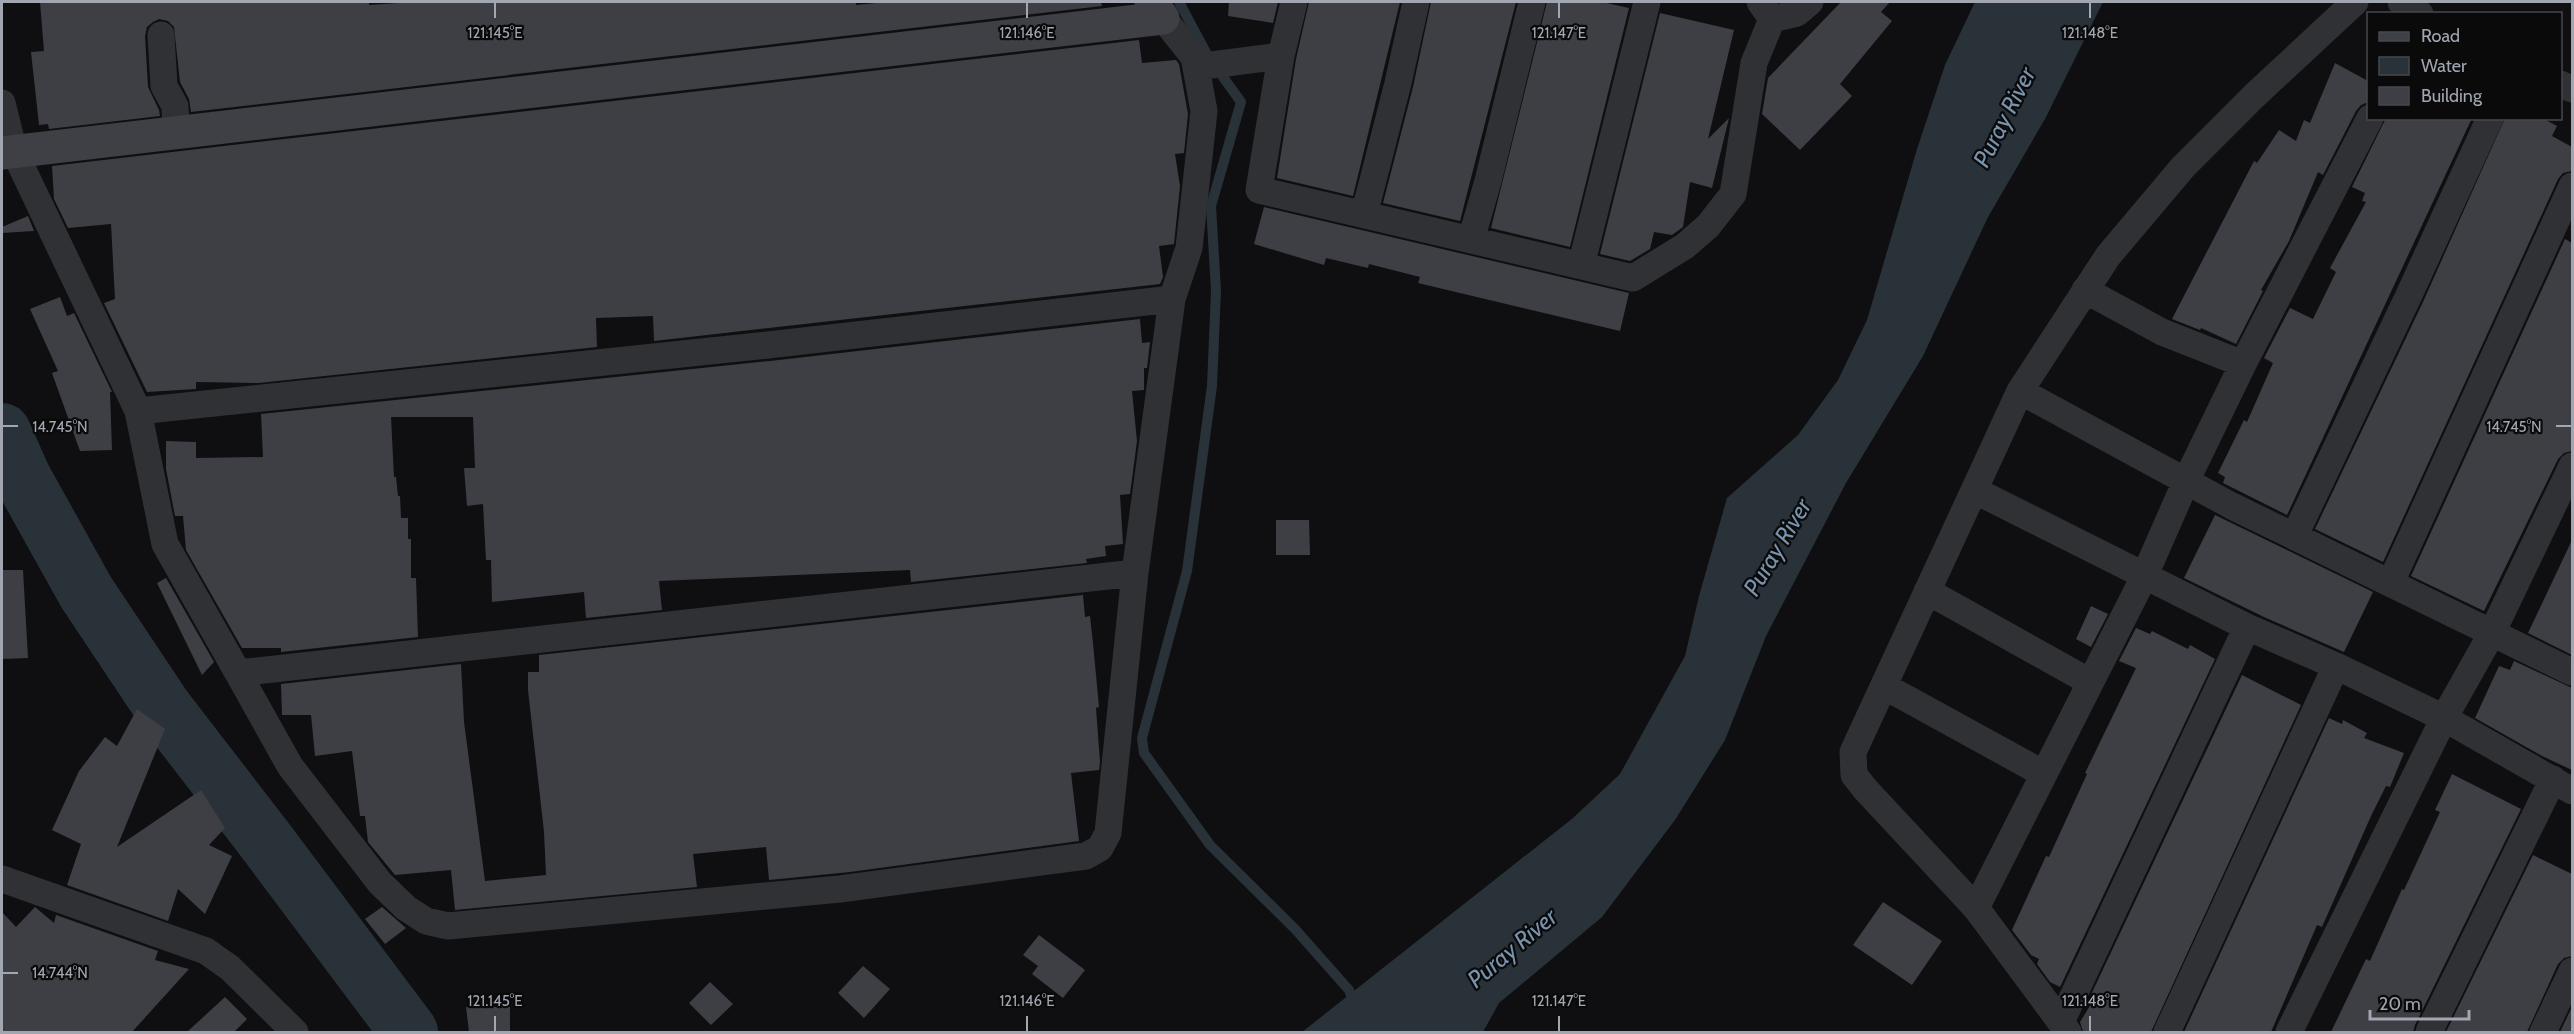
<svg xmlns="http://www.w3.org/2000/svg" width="2574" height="1034" font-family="Cabin,sans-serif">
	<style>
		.water { fill: #293238 }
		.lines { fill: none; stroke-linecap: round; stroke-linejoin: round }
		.stream { stroke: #293238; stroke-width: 10 }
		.river { stroke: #293238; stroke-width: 58 }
		.building { fill: #3e3f44 }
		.street { stroke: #303135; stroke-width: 27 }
		.secondary { stroke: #3e4045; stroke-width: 33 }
		.ticks { fill: none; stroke: #a1a6b1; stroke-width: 2 }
		.labels { text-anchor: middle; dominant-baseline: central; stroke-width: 4.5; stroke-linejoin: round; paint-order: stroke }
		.water-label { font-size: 24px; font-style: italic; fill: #7893ac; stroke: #0a0a0b }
		.ticks-label { font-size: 15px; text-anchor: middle; fill: #a1a6b1; stroke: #0a0a0b; stroke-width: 4.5; stroke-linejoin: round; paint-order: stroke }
	</style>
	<rect width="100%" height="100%" fill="#0f0f11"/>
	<!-- water -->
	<path class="water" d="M 1975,2 L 2103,2 L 2045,119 L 1988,217 L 1923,356 L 1846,483 L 1766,636 L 1725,740 L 1675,820 L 1602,917 L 1499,1003 L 1483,1032 L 1302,1032 L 1573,818 L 1620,774 L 1685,656 L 1699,596 L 1727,498 L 1798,435 L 1838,380 L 1867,320 L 1917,149 L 1945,65 Z"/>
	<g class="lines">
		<!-- stream -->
		<path class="stream" d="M 1179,2 L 1208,56 L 1241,102 L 1211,206 L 1216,290 L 1212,386 L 1187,571 L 1142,738 L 1144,753 L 1210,845 L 1295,929 L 1349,990 L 1365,1032"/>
		<!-- river -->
		<path class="river" d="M 2,432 L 22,477 L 86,592 L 164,709 L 262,836 L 409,1032"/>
	</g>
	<!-- building -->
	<path class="building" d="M 40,2 L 369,2 L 369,5 L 413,2 L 856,2 L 856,5 L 887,2 L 1101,2 L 1102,6 L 191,112 L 189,99 L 180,82 L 174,27 L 168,21 L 159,19 L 153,22 L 147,27 L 145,36 L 148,87 L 159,110 L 160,116 L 49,129 L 48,124 L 39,125 L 31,52 L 44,51 Z
		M 1229,2 L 1278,2 L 1273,23 L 1228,16 Z
		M 1309,2 L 1400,2 L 1353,196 L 1277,178 L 1296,59 Z
		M 1431,2 L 1516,2 L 1460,221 L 1383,203 L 1413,87 Z
		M 1547,2 L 1602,2 L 1629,8 L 1570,247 L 1491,228 Z
		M 1841,2 L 1890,2 L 1881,12 L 1892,21 L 1840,84 L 1852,96 L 1800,150 L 1762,114 L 1768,78 Z
		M 1660,13 L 1734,30 L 1708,139 L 1729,118 L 1712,188 L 1690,182 L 1683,227 L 1672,235 L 1654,232 L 1650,249 L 1630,261 L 1600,254 Z
		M 1139,40 L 1142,63 L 1176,60 L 1179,64 L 1188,114 L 1184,153 L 1175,154 L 1180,186 L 1174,244 L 1159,246 L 1163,277 L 1160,284 L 654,341 L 653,316 L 596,318 L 597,347 L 259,383 L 196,382 L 196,389 L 147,392 L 104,303 L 115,299 L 111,224 L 68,228 L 54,199 L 52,166 Z
		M 2335,63 L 2368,81 L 2368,102 L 2361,105 L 2356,111 L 2323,175 L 2318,172 L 2289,241 L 2261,290 L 2263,291 L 2236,344 L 2201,328 L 2200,330 L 2172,319 L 2254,161 L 2257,163 L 2279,130 L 2296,141 L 2304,120 L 2310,123 Z
		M 2386,118 L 2472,118 L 2287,515 L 2223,483 L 2225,477 L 2218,473 L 2244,420 L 2247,422 L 2273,363 L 2264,358 L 2290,308 L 2313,319 L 2336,272 L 2330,268 L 2366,202 L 2362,201 L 2365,193 L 2352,187 Z
		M 2505,118 L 2542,118 L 2557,126 L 2552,136 L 2572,147 L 2572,171 L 2563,173 L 2558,179 L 2383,562 L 2315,529 L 2423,302 Z
		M 1264,207 L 1629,293 L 1620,331 L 1418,283 L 1420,277 L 1369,264 L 1368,268 L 1326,258 L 1324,265 L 1254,244 Z
		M 28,216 L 34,231 L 2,233 L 2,227 Z
		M 2565,239 L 2572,243 L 2572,451 L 2564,453 L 2558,459 L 2484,611 L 2411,576 Z
		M 60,297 L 67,316 L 74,313 L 112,392 L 110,392 L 112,450 L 80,451 L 52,373 L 58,371 L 30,309 Z
		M 1140,319 L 1142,343 L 1150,342 L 1147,368 L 1144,368 L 1144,390 L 1132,391 L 1137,441 L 1130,494 L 1120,495 L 1123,544 L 1105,546 L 1106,556 L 1086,559 L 1087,563 L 911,582 L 910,570 L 659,581 L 662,610 L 586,618 L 584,592 L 492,602 L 491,560 L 486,560 L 483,504 L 467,506 L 464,468 L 475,468 L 473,417 L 391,417 L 394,477 L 396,477 L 398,496 L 400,496 L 401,518 L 408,518 L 408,539 L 411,539 L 411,578 L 416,578 L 418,637 L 281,652 L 281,648 L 242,648 L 186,550 L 183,516 L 175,516 L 166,469 L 166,441 L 196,442 L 196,458 L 263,457 L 261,414 L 770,361 Z
		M 2215,515 L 2373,592 L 2344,652 L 2264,617 L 2184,578 Z
		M 1276,520 L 1309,520 L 1310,555 L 1276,555 Z
		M 2572,540 L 2572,655 L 2528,633 Z
		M 2,570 L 23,570 L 28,658 L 2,659 Z
		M 166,578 L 214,662 L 202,675 L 157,583 Z
		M 1083,595 L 1085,617 L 1090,616 L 1093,643 L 1099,707 L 1096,708 L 1100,762 L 1099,770 L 1071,773 L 1079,841 L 850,872 L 769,880 L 766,847 L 693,854 L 697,887 L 455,910 L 451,870 L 395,875 L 368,842 L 365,816 L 360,816 L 352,751 L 315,756 L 311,715 L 282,715 L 281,684 L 461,664 L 464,722 L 485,881 L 546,875 L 544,832 L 528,690 L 528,672 L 539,672 L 539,655 Z
		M 2091,606 L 2108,614 L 2091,647 L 2076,639 Z
		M 2136,628 L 2150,634 L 2152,631 L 2188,649 L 2190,645 L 2215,659 L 2060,987 L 2050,982 L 2037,964 L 2039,959 L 2031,955 L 2012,930 L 2046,856 L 2049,857 L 2087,774 L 2085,773 L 2136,668 L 2119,661 Z
		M 2514,661 L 2572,688 L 2572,770 L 2542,756 L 2475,718 L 2499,666 L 2510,670 Z
		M 2242,675 L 2301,705 L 2151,1032 L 2083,1032 L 2080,1022 L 2091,1004 L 2088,1001 Z
		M 137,709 L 165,729 L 117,847 L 201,790 L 225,828 L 209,845 L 232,856 L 205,914 L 178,889 L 168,921 L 67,885 L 81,844 L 52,830 L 79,771 L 105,737 L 117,746 Z
		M 2329,718 L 2342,724 L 2343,720 L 2367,733 L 2364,738 L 2404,753 L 2390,787 L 2386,786 L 2371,816 L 2322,927 L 2317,925 L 2271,1032 L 2184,1032 Z
		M 2452,774 L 2521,809 L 2415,1025 L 2413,1032 L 2331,1032 L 2366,959 L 2370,961 L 2402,889 L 2404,890 L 2440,812 L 2435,810 Z
		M 2533,855 L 2572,874 L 2572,956 L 2564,958 L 2558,964 L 2527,1032 L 2446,1032 Z
		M 1883,902 L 1942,941 L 1912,985 L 1853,945 Z
		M 35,907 L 54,923 L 56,915 L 158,951 L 155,960 L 189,969 L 132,1032 L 2,1032 L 2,912 L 16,927 Z
		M 382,907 L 406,928 L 385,944 L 365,919 Z
		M 1039,935 L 1085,970 L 1063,998 L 1032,974 L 1038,966 L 1023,955 Z
		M 863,966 L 890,989 L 864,1018 L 838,993 Z
		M 710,982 L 733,1004 L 711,1025 L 689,1003 Z
		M 225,997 L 247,1019 L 234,1032 L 187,1032 Z
		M 466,1007 L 510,1007 L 510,1032 L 469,1032 Z
		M 2572,1007 L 2572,1032 L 2560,1032 Z"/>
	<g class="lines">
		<!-- street -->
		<path class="street" d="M 1294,2 L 1281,56 L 1259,190 L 1633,278 L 1685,246 L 1708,226 L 1733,194 L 1754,63 L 1772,19 L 1760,2
			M 2401,2 L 2420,14
			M 1772,19 L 1797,13 L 1810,2
			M 161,35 L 164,86 L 175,106 L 176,132
			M 1196,67 L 1281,56
			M 2560,84 L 2572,89
			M 2,103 L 14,151 L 138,411 L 165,544 L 238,673 L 1135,573
			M 1364,215 L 1398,83 L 1416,2
			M 1471,240 L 1488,181 L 1532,2
			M 1581,266 L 1647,2
			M 2085,290 L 2162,332 L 2243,364
			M 2020,391 L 2232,506 L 2572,672
			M 138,411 L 768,345 L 1172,299
			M 1976,491 L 2247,627 L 2336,666 L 2444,718 L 2572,791
			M 2295,535 L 2409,295 L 2490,118
			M 2391,582 L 2572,186
			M 1927,591 L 2090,682
			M 238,673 L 290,766 L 380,883 L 406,908 L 426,921 L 448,926 L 840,889 L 1086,856 L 1100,848 L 1108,833 L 1135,573 L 1172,299 L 1189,248 L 1204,111 L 1194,57 L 1163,18
			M 1884,686 L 2044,774
			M 2,879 L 206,951 L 230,968 L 295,1032
			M 1976,908 L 2144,577 L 2187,479 L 2243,364 L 2370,118
			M 2061,1022 L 2247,627
			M 2068,1032 L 1976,908 L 1866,790 L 1854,775 L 1853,752 L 2020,391 L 2108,256 L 2183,167 L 2254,96 L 2355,2
			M 2167,1032 L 2336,666
			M 2289,1032 L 2444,718 L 2492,633 L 2572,466
			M 2429,1032 L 2553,779
			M 2543,1032 L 2572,971"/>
		<!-- secondary -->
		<path class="secondary" d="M 2,153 L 1163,18 L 1151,2"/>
	</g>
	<!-- ticks -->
	<path class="ticks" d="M 495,3 L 495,18M 1027,3 L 1027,18M 1559,3 L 1559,18M 2090,3 L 2090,18M 3,426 L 18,426M 2556,426 L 2571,426M 3,973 L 18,973M 495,1016 L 495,1031M 1027,1016 L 1027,1031M 1559,1016 L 1559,1031M 2090,1016 L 2090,1031"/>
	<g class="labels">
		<!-- water labels -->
		<g class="water-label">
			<text transform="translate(2004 117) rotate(-63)">Puray River</text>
			<text transform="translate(1777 547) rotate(-59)">Puray River</text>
			<text transform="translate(1512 948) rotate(-40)">Puray River</text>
		</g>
	</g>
	<g class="ticks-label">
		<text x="495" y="38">121.145°E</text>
		<text x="1027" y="38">121.146°E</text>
		<text x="1559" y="38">121.147°E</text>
		<text x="2090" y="38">121.148°E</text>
		<text x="60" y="432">14.745°N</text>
		<text x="2514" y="432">14.745°N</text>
		<text x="60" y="978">14.744°N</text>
		<text x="495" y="1006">121.145°E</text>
		<text x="1027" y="1006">121.146°E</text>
		<text x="1559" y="1006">121.147°E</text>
		<text x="2090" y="1006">121.148°E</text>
	</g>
	<!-- border -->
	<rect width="2574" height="1034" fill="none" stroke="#a1a6b1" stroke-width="6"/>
	<!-- legend -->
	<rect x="2367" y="12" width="195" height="108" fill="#0a0a0b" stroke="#46484d" stroke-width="1.5"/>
	<rect x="2379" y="32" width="30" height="9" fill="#3e4045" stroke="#46484d" stroke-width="1.5"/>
	<text x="2421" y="42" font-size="18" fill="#a1a6b1">Road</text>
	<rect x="2379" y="57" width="30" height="18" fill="#293238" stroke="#46484d" stroke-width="1.5"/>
	<text x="2421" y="72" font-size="18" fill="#a1a6b1">Water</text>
	<rect x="2379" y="87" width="30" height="18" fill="#3e3f44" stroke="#46484d" stroke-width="1.5"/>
	<text x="2421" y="102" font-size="18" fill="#a1a6b1">Building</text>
	<!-- scale -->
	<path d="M2370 1010v9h99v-9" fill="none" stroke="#a1a6b1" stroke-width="3"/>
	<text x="2379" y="1010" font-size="18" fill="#a1a6b1" stroke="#0a0a0b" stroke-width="4.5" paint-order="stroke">20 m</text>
</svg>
